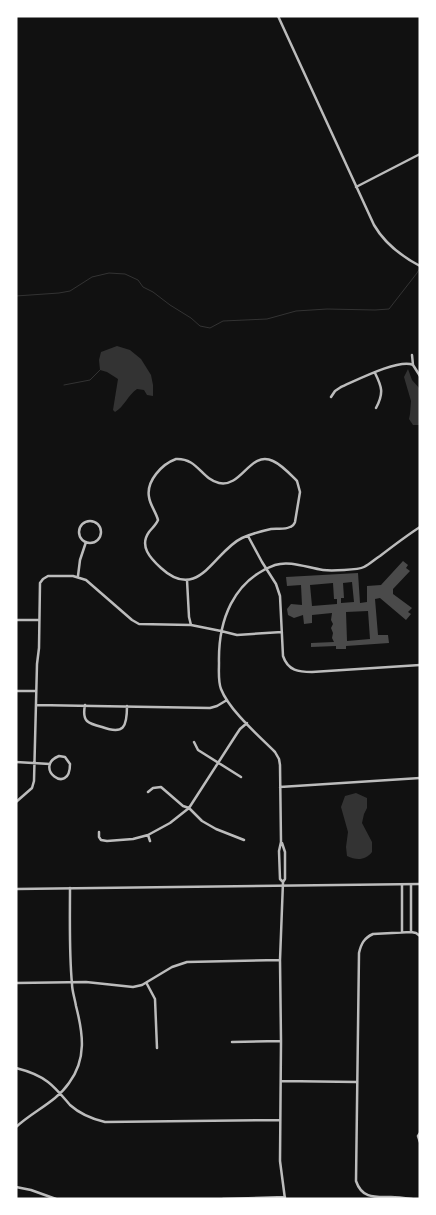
<svg xmlns="http://www.w3.org/2000/svg" width="436" height="1215" font-family="Rubik,sans-serif">
	<style>
		.water { fill: #333 }
		.lines { fill: none; stroke-linecap: round; stroke-linejoin: round }
		.stream { stroke: #333; stroke-width: 1 }
		.building { fill: #4a4a4a; fill-rule: evenodd }
		.minor { stroke: #bcbcbc; stroke-width: 2.5 }
		.tertiary { stroke: #bcbcbc; stroke-width: 2.5 }
	</style>
	<rect width="100%" height="100%" fill="#111"/>
	<!-- water -->
	<path class="water" d="M 117,346 L 130,350 L 141,359 L 151,375 L 153,385 L 153,396 L 147,395 L 144,390 L 137,389 C 128,395 124,407 115,412 L 113,410 L 118,379 L 107,372 L 100,370 L 99,360 L 101,352 Z
		M 408,369 L 412,380 L 420,389 L 420,425 L 413,425 L 409,419 L 410,414 L 411,401 L 404,377 Z
		M 356,793 L 367,798 L 367,808 L 364,814 L 362,823 L 372,842 L 372,852 C 366,860 357,861 347,856 L 346,847 L 348,832 L 341,807 L 345,796 Z"/>
	<g class="lines">
		<!-- stream -->
		<path class="stream" d="M 16,296 L 59,293 L 70,291 L 92,277 L 109,273 L 125,274 L 138,280 L 143,287 L 153,292 L 170,305 L 191,318 L 200,326 L 210,328 L 223,321 L 267,319 L 296,311 L 327,309 L 375,310 L 389,309 L 417,273 L 420,268
			M 64,385 L 90,380 L 101,369"/>
	</g>
	<!-- building -->
	<path class="building" d="M 403,561 L 408,565 L 406,568 L 410,571 L 393,589 L 393,594 L 412,608 L 408,612 L 411,614 L 406,620 L 380,598 L 375,599 L 378,635 L 388,635 L 389,643 L 346,646 L 346,649 L 336,649 L 336,646 L 311,647 L 311,643 L 334,642 L 332,638 L 333,633 L 331,628 L 333,624 L 331,620 L 332,613 L 312,615 L 312,623 L 304,624 L 303,615 L 294,618 L 288,615 L 287,609 L 291,604 L 302,605 L 301,585 L 287,586 L 286,577 L 358,573 L 360,603 L 367,602 L 367,586 L 381,585 ZM 352,582 L 354,602 L 341,603 L 341,598 L 344,598 L 343,583 ZM 333,583 L 334,599 L 337,599 L 337,604 L 312,606 L 310,585 ZM 368,611 L 370,639 L 347,641 L 346,612 Z"/>
	<g class="lines">
		<!-- minor -->
		<path class="minor" d="M 356,187 L 420,154
			M 412,355 L 413,365 L 420,376
			M 375,373 C 382,387 384,393 376,408
			M 331,397 L 335,391 L 341,387 C 355,381 400,358 413,365
			M 176,459 C 198,458 201,479 219,483 C 242,488 250,450 273,461 C 282,465 290,474 297,481 L 300,492 L 295,522 C 293,526 294,525 290,527 C 284,530 277,528 271,529 C 262,531 251,534 242,538 C 214,551 199,603 161,568 C 150,558 139,546 149,532 C 152,528 156,525 158,520 C 156,512 150,505 149,497 C 146,481 162,464 176,459 Z
			M79 532a11 11 0 1 1 22 0a11 11 0 1 1-22 0Z
			M 248,536 L 262,562 L 276,584 L 280,596 L 283,656 C 288,671 299,672 312,672 L 420,665
			M 78,576 L 80,560 L 86,542
			M 187,580 L 189,617 L 191,625
			M 16,620 L 39,620
			M 16,691 L 36,691
			M 36,705 L 210,708 L 217,706 L 227,700
			M 85,705 C 84,710 83,717 87,721 C 90,724 98,726 102,727 C 124,735 127,727 127,706
			M 194,742 L 198,750 L 241,777
			M 59,756 L 65,757 L 70,764 C 70,797 32,767 59,756 Z
			M 16,762 L 50,764
			M 280,787 L 420,778
			M 148,792 L 153,788 L 161,787 L 183,806 L 189,808 L 202,821 L 216,829 L 244,840
			M 16,802 L 32,788 L 34,781 L 37,664 L 39,648 L 40,583 L 43,579 L 48,576 L 73,576 L 86,580 L 132,620 L 139,624 L 191,625 L 221,631 L 237,635 L 282,632
			M 99,832 L 99,837 L 101,840 L 107,841 L 133,839 L 148,835 L 170,823 L 189,808 L 236,735 L 240,729 L 247,723
			M 148,835 L 150,841
			M 282,843 L 285,852 L 285,879 L 283,882 L 280,960 L 281,1041 L 280,1161 L 285,1199
			M 283,882 L 280,879 L 279,851 L 281,842 L 280,765 L 279,759 L 275,752 C 259,736 229,710 221,689 C 218,681 219,671 219,663 C 218,621 233,580 275,565 C 290,560 308,568 323,570 C 331,571 358,570 364,567 C 370,564 375,559 380,556 C 393,546 406,536 420,527
			M 411,885 L 411,932
			M 402,932 L 402,885
			M 16,983 L 86,982 L 133,987 L 142,985 L 172,967 L 187,962 L 280,960
			M 147,984 L 155,999 L 157,1048
			M 232,1042 L 281,1041
			M 16,1068 C 28,1071 39,1075 48,1082 C 57,1089 63,1097 70,1105 C 80,1114 92,1119 105,1122 L 280,1120
			M 281,1081 L 357,1082
			M 16,1127 C 33,1111 56,1102 69,1083 C 87,1059 83,1033 76,1006 C 75,999 72,991 72,984 C 69,952 70,919 70,888
			M 420,1133 L 418,1136 L 420,1142
			M 16,1187 L 31,1190 L 56,1199
			M 223,1199 L 285,1197
			M 412,1199 C 405,1198 398,1197 391,1197 C 375,1197 362,1199 356,1181 L 359,953 C 361,944 364,938 373,934 L 411,932 L 416,933 L 420,936"/>
		<!-- tertiary -->
		<path class="tertiary" d="M 278,16 L 374,225 C 385,244 401,256 420,266
			M 16,889 L 420,884"/>
	</g>
	<!-- border -->
	<rect width="436" height="1215" fill="none" stroke="#ffffff" stroke-width="35"/>
</svg>
